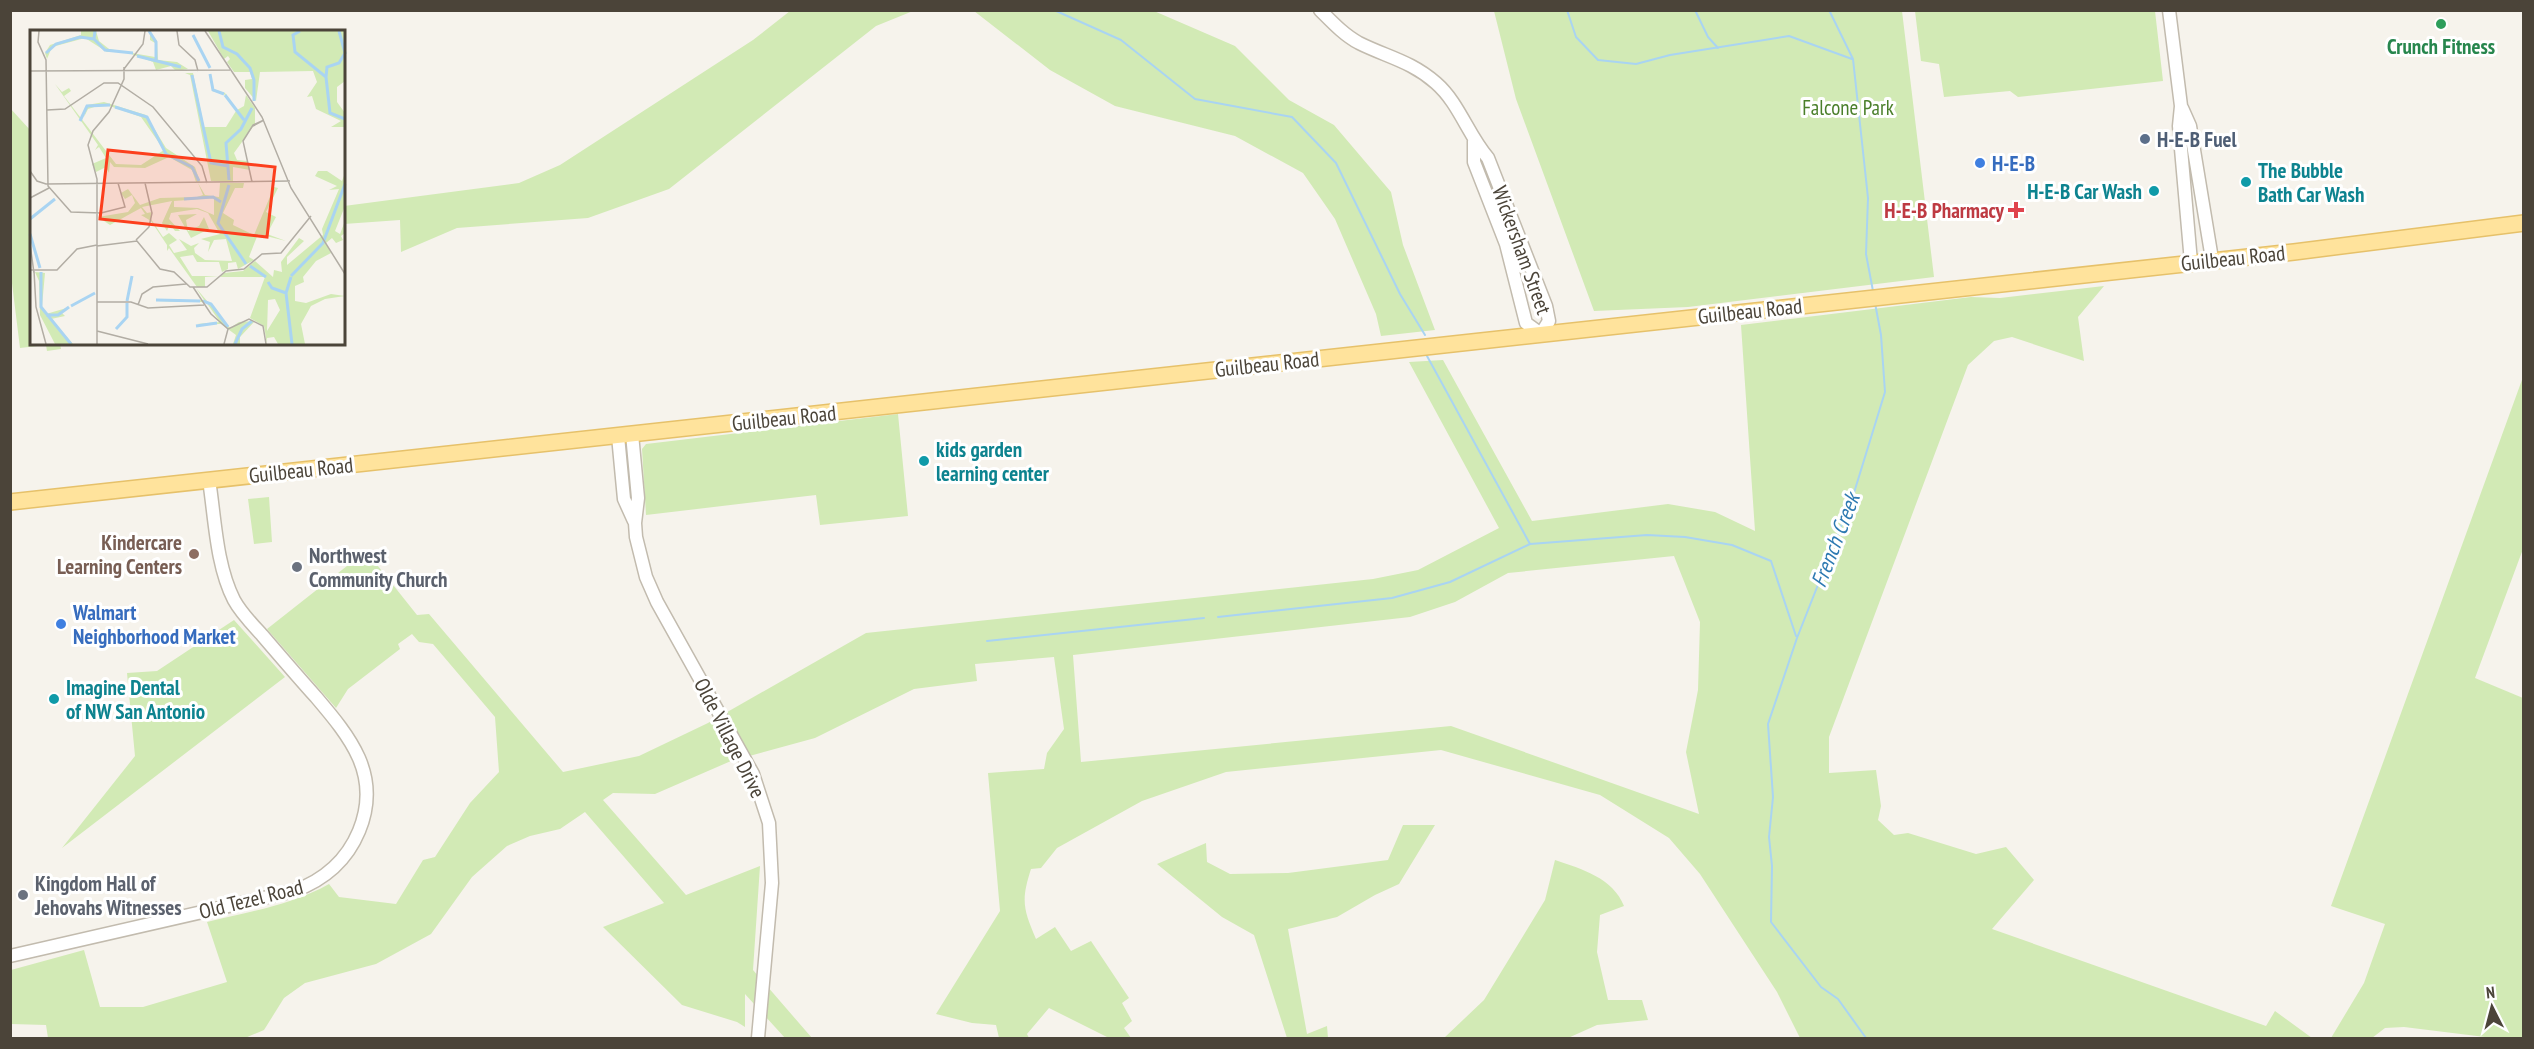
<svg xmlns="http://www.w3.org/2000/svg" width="2534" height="1049" font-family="'PT Sans Narrow',sans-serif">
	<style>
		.green { fill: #d2eab5; fill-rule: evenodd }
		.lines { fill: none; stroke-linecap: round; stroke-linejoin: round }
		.stream { stroke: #a9d4f2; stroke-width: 2 }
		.minor-casing { stroke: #c2bbae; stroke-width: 15 }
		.major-casing { stroke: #e6c16a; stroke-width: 18 }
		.minor { stroke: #fff; stroke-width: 12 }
		.major { stroke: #ffe39c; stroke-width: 15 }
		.leisure-dot { fill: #2e9e5b; stroke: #fff; stroke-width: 2 }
		.service-dot { fill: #5c6f8a; stroke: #fff; stroke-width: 2 }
		.shop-dot { fill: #3f7fe0; stroke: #fff; stroke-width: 2 }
		.culture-dot { fill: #0f9aa8; stroke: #fff; stroke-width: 2 }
		.health-dot { fill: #e0444e; stroke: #fff; stroke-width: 2 }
		.education-dot { fill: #8d6e63; stroke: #fff; stroke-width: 2 }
		.worship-dot { fill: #6b7280; stroke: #fff; stroke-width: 2 }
		.labels { text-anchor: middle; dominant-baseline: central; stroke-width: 6; stroke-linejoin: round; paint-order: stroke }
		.leisure-label { font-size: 21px; font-weight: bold; fill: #27864d; stroke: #fff }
		.park-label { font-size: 21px; fill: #4a7f2a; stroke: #fff }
		.service-label { font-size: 21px; font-weight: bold; fill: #4e5e75; stroke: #fff; text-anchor: start }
		.shop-label { font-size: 21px; font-weight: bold; fill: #366cbe; stroke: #fff; text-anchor: start }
		.culture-label { font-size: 21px; font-weight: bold; fill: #0d838f; stroke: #fff; text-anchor: start }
		.health-label { font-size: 21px; font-weight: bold; fill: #be3a42; stroke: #fff; text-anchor: end }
		.street-label { font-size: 21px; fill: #4b4439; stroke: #fff }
		.education-label { font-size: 21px; font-weight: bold; fill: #785e54; stroke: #fff; text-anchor: end }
		.worship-label { font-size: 21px; font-weight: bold; fill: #5b616d; stroke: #fff; text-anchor: start }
		.water-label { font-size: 22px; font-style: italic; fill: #2e7ab2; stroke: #fff }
		.inset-river { fill: none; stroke: #a9d4f2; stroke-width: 3 }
		.inset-road { fill: none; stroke: #b2ada4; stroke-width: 1.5 }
		.view { fill: #fc3f1d; fill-opacity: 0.15; stroke: #fc3f1d; stroke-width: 3 }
		.inset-edge { fill: none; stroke: #4b4439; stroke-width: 3 }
	</style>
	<rect width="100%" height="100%" fill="#f6f3ec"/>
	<!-- green -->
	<path class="green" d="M 790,11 L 913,11 L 876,26 L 669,189 L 588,218 L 457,228 L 401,252 L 400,220 L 344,224 L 344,206 L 519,183 L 560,165 L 753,40 Z
		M 974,11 L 1154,11 L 1235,46 L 1289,100 L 1334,125 L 1391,192 L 1403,245 L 1435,330 L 1381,336 L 1376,314 L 1335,219 L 1303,173 L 1235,136 L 1115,106 L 1050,70 Z
		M 1494,11 L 1902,11 L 1934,277 L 1688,307 L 1594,311 L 1516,99 Z
		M 1915,11 L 2155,11 L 2163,81 L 2018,97 L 2010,91 L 1944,97 L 1939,64 L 1921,61 Z
		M 10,108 L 31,131 L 32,344 L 60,344 L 61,349 L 47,351 L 46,345 L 20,348 L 10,267 Z
		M 2104,286 L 2078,317 L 2084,361 L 2012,337 L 1994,341 L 1968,365 L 1829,737 L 1829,773 L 1876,770 L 1881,806 L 1878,820 L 1894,835 L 1908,833 L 1976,854 L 2006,847 L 2034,880 L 1992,929 L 2266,1026 L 2275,1011 L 2312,1038 L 1800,1038 L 1777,992 L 1700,874 L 1669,838 L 1600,795 L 1441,750 L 1226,772 L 1142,801 L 1057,848 L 1041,868 L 1031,869 C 1021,900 1023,909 1036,939 L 1055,927 L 1071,951 L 1091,941 L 1129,998 L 1122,1003 L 1132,1021 L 1124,1028 L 1131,1038 L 1109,1038 L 1049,1008 L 1027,1034 L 1029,1038 L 999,1038 L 996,1025 L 972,1023 L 936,1014 L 1000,911 L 988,773 L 1044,769 L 1047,753 L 1064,729 L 1054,657 L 975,664 L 977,681 L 914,689 L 815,738 L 731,761 L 655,794 L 613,793 L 603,800 L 686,895 L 760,866 L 753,970 L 812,1038 L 785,1038 L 745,994 L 745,1027 L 737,1022 L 682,1005 L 603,927 L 664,903 L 585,812 L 560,829 L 530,836 L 507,846 L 472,877 L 431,934 L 376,964 L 305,983 L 284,998 L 264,1030 L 245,1038 L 48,1038 L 46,1025 L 11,1024 L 11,970 L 84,950 L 100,1007 L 143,1007 L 227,982 L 207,922 C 248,912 292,905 329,884 L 339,897 L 396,904 L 423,860 L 435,857 L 470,803 L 499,772 L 495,717 L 433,644 L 419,642 L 412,634 L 398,644 L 400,649 L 348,689 L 336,708 L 267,629 L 366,551 L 417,615 L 429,614 L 563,772 L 639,756 L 708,723 L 866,633 L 1373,579 L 1418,570 L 1499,528 L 1409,362 L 1443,360 L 1532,521 L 1668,504 L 1715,512 L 1755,531 L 1741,325 L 1971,297 L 2000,298 ZM 1674,556 L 1700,622 L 1698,690 L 1686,752 L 1699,814 L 1451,726 L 1081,762 L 1073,655 L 1410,617 L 1455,602 L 1508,573 Z
		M 2523,377 L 2523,549 L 2475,678 L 2523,698 L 2523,1038 L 2493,1038 L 2404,1027 L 2385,1028 L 2372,1038 L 2331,1038 L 2364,983 L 2385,924 L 2331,906 Z
		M 898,414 L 908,516 L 820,525 L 816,495 L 646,515 L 642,449 L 646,444 Z
		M 269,497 L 272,542 L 254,544 L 248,499 Z
		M 234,620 L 285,677 L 62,848 L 135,756 L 127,673 L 157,671 Z
		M 1403,825 L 1435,825 L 1399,884 L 1375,895 L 1337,917 L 1288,929 L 1307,1034 L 1327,1026 L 1328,1038 L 1287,1038 L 1254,935 L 1222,917 L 1157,864 L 1206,843 L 1207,862 L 1230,874 L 1288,873 L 1388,860 Z
		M 1555,860 C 1582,869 1613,878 1624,906 L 1600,915 L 1597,952 L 1608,1000 L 1642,1000 L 1648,1020 L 1597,1025 L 1568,1038 L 1444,1038 L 1484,1000 L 1545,900 Z"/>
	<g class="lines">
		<!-- stream -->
		<path class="stream" d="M 1054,10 L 1121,40 L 1195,99 L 1292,117 L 1336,163 L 1400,294 L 1425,335
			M 1567,10 L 1576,37 L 1598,60 L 1636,64 L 1670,55 L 1789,36 L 1852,59
			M 1695,10 L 1708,37 L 1718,48
			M 1829,10 L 1853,59 L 1868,198 L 1866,254 L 1873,291
			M 1427,356 L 1530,544
			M 1218,617 L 1392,598 L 1450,582 L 1530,544 L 1647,535 L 1685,537 L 1732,545 L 1771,561 L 1796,636
			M 987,641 L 1204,618
			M 1866,1038 L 1838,999 L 1821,987 L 1771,922 L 1772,866 L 1769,837 L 1773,797 L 1768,724 L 1797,638 L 1853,496 L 1885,392 L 1881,335 L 1875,303"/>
		<!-- minor casing -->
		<g class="minor-casing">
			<path id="minor" d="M 1320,10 C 1332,22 1344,35 1359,43 C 1387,57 1411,61 1436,83 C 1459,103 1468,135 1488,158 L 1546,306 L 1549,321 L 1541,334 L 1526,323 L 1506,244 L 1474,162 L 1474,141
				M 2169,10 L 2181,106 L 2179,126 L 2191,262
				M 2182,108 L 2190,126 L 2212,259
				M 632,434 L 638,498 L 635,523 L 636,537 L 646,577 L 657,602 L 753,774 L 769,823 L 772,883 L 758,1038
				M 618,436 L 624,499 L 634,521
				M 10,956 L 294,891 C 324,880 347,860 359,831 C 382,775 350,737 316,697 C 298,677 280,656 262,635 C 252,624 241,613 234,600 C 216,565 215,518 209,480"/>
		</g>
		<!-- major casing -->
		<g class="major-casing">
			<path id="major" d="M 10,502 L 2294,252 L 2524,223"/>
		</g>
		<!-- minor -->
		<use href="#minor" class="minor"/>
		<!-- major -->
		<use href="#major" class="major"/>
	</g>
	<!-- markers -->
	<circle class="leisure-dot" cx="2441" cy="24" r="6"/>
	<circle class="service-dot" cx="2145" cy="139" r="6"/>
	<g class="shop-dot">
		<circle cx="1980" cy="163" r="6"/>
		<circle cx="61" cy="624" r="6"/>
	</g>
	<g class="culture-dot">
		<circle cx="2246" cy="182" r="6"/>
		<circle cx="2154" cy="191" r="6"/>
		<circle cx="924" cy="461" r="6"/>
		<circle cx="54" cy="699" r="6"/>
	</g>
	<path class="health-dot" d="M2013 201h6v6h6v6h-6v6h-6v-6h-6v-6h6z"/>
	<circle class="education-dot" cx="194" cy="554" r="6"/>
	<g class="worship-dot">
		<circle cx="297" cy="567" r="6"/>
		<circle cx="23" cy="895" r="6"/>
	</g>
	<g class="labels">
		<!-- leisure labels -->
		<g class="leisure-label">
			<text x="2441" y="46">Crunch Fitness</text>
		</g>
		<!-- park labels -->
		<g class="park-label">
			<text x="1848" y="107">Falcone Park</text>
		</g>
		<!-- service labels -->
		<g class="service-label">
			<text x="2157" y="139">H-E-B Fuel</text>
		</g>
		<!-- shop labels -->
		<g class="shop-label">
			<text x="1992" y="163">H-E-B</text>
			<text x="73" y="612">Walmart<tspan x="73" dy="24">Neighborhood Market</tspan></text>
		</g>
		<!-- culture labels -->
		<g class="culture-label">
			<text x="2258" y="170">The Bubble<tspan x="2258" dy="24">Bath Car Wash</tspan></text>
			<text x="2142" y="191" text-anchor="end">H-E-B Car Wash</text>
			<text x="936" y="449">kids garden<tspan x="936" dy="24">learning center</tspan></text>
			<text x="66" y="687">Imagine Dental<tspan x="66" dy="24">of NW San Antonio</tspan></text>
		</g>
		<!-- health labels -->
		<g class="health-label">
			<text x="2004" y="210">H-E-B Pharmacy</text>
		</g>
		<!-- street labels -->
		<g class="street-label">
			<text transform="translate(1522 250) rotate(70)">Wickersham Street</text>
			<text transform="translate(2233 258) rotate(-6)">Guilbeau Road</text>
			<text transform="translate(1750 311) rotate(-6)">Guilbeau Road</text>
			<text transform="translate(1267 364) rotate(-6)">Guilbeau Road</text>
			<text transform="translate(784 418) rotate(-6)">Guilbeau Road</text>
			<text transform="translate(301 470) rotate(-6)">Guilbeau Road</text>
			<text transform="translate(730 738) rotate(63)">Olde Village Drive</text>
			<text transform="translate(251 899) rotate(-14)">Old Tezel Road</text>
		</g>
		<!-- education labels -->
		<g class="education-label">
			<text x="182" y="542">Kindercare<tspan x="182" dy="24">Learning Centers</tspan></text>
		</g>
		<!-- worship labels -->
		<g class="worship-label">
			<text x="309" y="555">Northwest<tspan x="309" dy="24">Community Church</tspan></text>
			<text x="35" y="883">Kingdom Hall of<tspan x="35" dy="24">Jehovahs Witnesses</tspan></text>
		</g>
		<!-- water labels -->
		<g class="water-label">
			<text transform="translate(1835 540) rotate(-69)">French Creek</text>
		</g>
	</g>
	<!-- overview -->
	<g transform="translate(30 30)">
		<rect width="315" height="315" fill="#f6f3ec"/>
		<path d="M 51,1 L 66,1 L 69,11 L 79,19 L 125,27 L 125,13 L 120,10 L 120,1 L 127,11 L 128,30 L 147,32 L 158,39 L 146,41 L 141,36 L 126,40 L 123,32 L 96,22 L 77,22 L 55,8 L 22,17 L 17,29 L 15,23 L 20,15 L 51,5 ZM 178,1 L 315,1 L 315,51 L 307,57 L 307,72 L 315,83 L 315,97 L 301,97 L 311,91 L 286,79 L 282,66 L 277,67 L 287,52 L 283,41 L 230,42 L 226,71 L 215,58 L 215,50 L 222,49 L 220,42 L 204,42 L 197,32 L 200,29 L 198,26 L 194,29 ZM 155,43 L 163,43 L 174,97 L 196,97 L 206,81 L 194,64 L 182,61 L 180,43 L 183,59 L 195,63 L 207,80 L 214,76 L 216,65 L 225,78 L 225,94 L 204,123 L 207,130 L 217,131 L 220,140 L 203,137 L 203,152 L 181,151 L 160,45 ZM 25,54 L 32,62 L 39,58 L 41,61 L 34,66 L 86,134 L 111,135 L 134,120 L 111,87 L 74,74 L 58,79 L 54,87 L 57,75 L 74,72 L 116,85 L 136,118 L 165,137 L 170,152 L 166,152 L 162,140 L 139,127 L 115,138 L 84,137 L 80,132 L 79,143 L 76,137 L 66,142 L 62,134 L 76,128 L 69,117 L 65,120 L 68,115 ZM 288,141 L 297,141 L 312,151 L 315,143 L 315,176 L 305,201 L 310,204 L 315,191 L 315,203 L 311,206 L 313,210 L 306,213 L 302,208 L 296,213 L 301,223 L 286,231 L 273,247 L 274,252 L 265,256 L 265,271 L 276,273 L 301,264 L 315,266 L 295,269 L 281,276 L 271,294 L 275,314 L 248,314 L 244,307 L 237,308 L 237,314 L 234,296 L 220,288 L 235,247 L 190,247 L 194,243 L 213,241 L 225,231 L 243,247 L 244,240 L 252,242 L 251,232 L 269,208 L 274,211 L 257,227 L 257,235 L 293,205 L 292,199 L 309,159 L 299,160 L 307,156 L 285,146 ZM 245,269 L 250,280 L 237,301 L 238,270 ZM 168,153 L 175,165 L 189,167 L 190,153 L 214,153 L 213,158 L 205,158 L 193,183 L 204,190 L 203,195 L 224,205 L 244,157 L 248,158 L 236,182 L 246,187 L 237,204 L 256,211 L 228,204 L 219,227 L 224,230 L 208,239 L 206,232 L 198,233 L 198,239 L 192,242 L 189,232 L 167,232 L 163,225 L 150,227 L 162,246 L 189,246 L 175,247 L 175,257 L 167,257 L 139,218 L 137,221 L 137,215 L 121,191 L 111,185 L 115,184 L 111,178 L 80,195 L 68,187 L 98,182 L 105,173 L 102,165 L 95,169 L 91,163 L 98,159 L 110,175 L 130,168 L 167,167 L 173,165 ZM 184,168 L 184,185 L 168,178 L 144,177 L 144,171 ZM 142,171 L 132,193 L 137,201 L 140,194 L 145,201 L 150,201 L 139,189 L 141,183 L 167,179 L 178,183 L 190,204 L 171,209 L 180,212 L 178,222 L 184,210 L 196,209 L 202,231 L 175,230 L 165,223 L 164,218 L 169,213 L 161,216 L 149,209 L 157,220 L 144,223 L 139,215 L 147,210 L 139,203 L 133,207 L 121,189 L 122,182 L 117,183 L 112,177 ZM 167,184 L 156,190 L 158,201 L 169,196 L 174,187 L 179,199 L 161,208 L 148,185 ZM 5,242 L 15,243 L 12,276 L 16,284 L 40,277 L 32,283 L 35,286 L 21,289 L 43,314 L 25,314 L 10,285 L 9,251 ZM 166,258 L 200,298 L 209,292 L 225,291 L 210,307 L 210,314 L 203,314 L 206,305 L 191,294 L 167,294 L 190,292 L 176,272 L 129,272 L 174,270 Z" fill="#d2eab5" fill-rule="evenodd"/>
		<path class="inset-river" d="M 65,1 L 64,9 L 75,20 L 103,23M 119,1 L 126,12 L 126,30M 189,1 L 193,17 L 207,24 L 220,38 L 224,50 L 224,71M 270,1 L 263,5 L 265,22 L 296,47 L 300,83 L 315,89M 163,5 L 180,38M 16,23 L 26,14 L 50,7 L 64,9M 107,26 L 151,37M 180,44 L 183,60 L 194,64M 162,45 L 181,133 L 198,136M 296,47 L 297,37 L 309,33 L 315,23 L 309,1M 195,65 L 214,90M 85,77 L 117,87 L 136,124 L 162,137 L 169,151M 50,91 L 57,76 L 80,75M 199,150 L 196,113 L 211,99 L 222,78M 199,155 L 188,193 L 216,234M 154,169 L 183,167 L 191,172M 0,189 L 25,169M 0,204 L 10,238M 220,236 L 236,247M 11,242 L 11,277 L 41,314M 261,246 L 293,213 L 315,154M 261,247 L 256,263 L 262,314M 238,252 L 242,258 L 256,263M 126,270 L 170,271M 97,271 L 102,246M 173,271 L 181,274 L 198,297M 41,276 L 65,263M 16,285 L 28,285 L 39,277M 166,296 L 187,293M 86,299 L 97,287 L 97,273M 205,314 L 212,299 L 222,291"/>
		<path class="inset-road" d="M 9,1 L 8,12 L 16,30 L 18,156 L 41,182 L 71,183 L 95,177 L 88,153M 147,1 L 149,15 L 165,30 L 168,41M 175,1 L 232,87 L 261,158 L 315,244M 94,39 L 113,14 L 115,1M 0,41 L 200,40M 17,80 L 35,79 L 74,53 L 88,53 L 123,77 L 172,136 L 177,153M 0,141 L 7,151 L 16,154 L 260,151M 222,152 L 213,111 L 223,95 L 234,90 L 223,96M 0,168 L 19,158M 106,210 L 119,197 L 122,183 L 115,153M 0,214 L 4,243M 67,216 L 107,211 L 130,239 L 144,242 L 160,257 L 177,257 L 196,241 L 214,239 L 232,224 L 251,223 L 281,186M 67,219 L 67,314M 67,222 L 67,149 L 58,115 L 63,101 L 79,82 L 94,49 L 94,37M 0,240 L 27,240 L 47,219 L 67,215M 4,241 L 6,277 L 16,314M 163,257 L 181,284 L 198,299M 67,272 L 101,272 L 118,278 L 174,275M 108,275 L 112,264 L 123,257 L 156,254M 67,301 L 118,314M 194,314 L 198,299 L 219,289 L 233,296 L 236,314"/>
		<path class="view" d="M 78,120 L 245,137 L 237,207 L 70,189 Z"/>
		<rect width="315" height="315" class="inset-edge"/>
	</g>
	<!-- border -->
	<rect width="2534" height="1049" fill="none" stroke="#4b4439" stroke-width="24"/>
	<!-- north arrow -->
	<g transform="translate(2492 1007) rotate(354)" stroke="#ffffff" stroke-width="4.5" paint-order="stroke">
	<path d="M0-4.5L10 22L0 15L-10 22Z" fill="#4b4439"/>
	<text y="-9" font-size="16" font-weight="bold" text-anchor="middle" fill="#4b4439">N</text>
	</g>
</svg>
